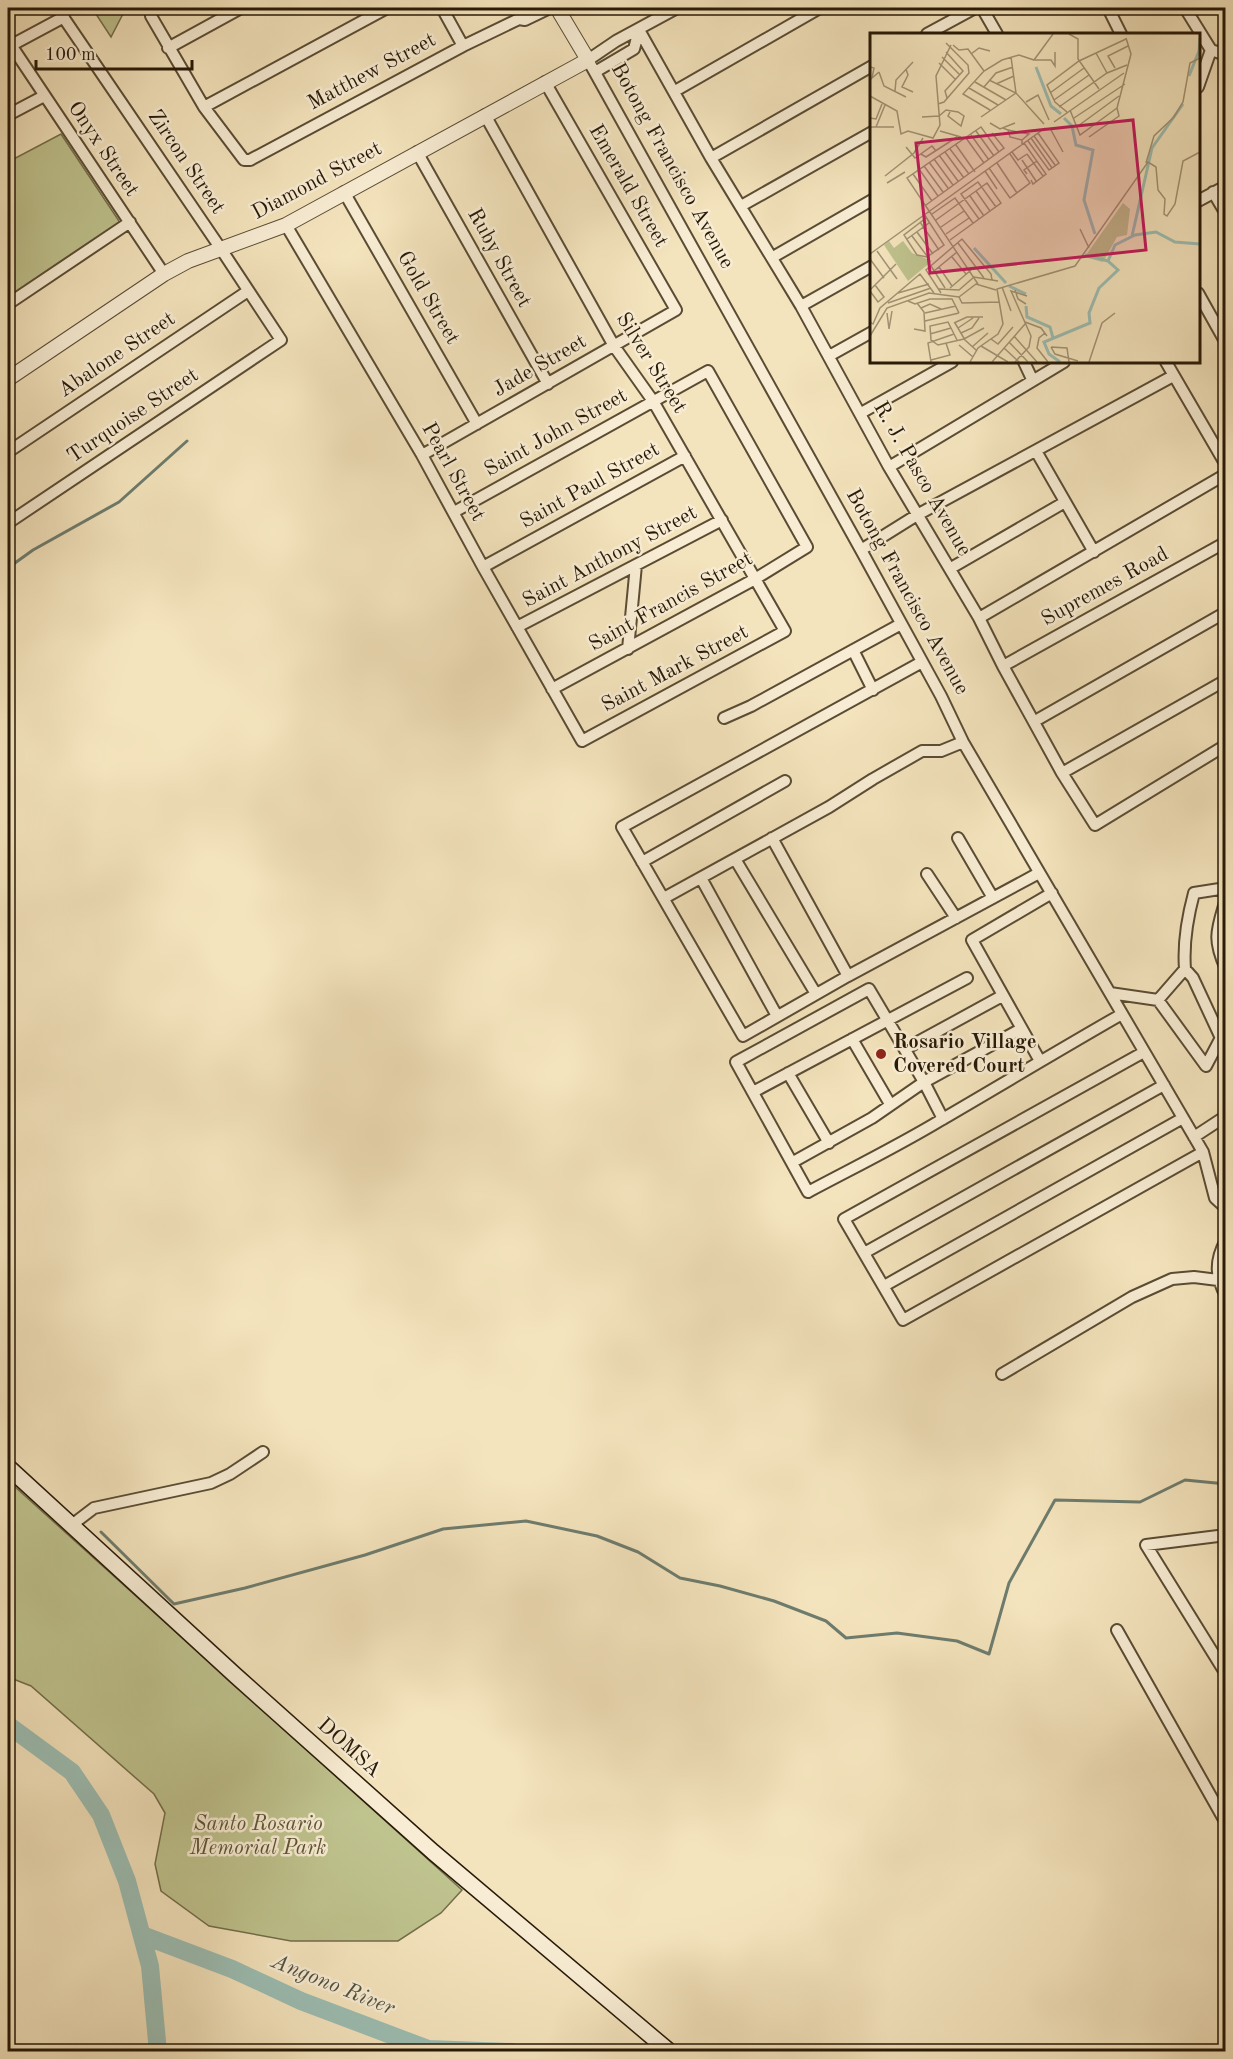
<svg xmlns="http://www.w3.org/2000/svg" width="1233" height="2059" font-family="'Old Standard TT',serif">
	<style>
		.green { fill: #bfc38e; stroke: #736e4a; stroke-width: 1.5 }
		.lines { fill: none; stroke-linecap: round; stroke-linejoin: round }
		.stream { stroke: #6d7c6e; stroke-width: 3 }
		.river { stroke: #9cbeb3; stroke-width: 18 }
		.minor-casing { stroke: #5a4c34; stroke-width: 14 }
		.tertiary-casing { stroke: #5a4c34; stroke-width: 16 }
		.secondary-casing { stroke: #271907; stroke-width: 18 }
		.minor { stroke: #f8edd4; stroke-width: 10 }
		.tertiary { stroke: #f8edd4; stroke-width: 14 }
		.secondary { stroke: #f8edd4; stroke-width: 15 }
		.poi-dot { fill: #8f2418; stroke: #f8edd4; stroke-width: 2 }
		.labels { text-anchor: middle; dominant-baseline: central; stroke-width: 5; stroke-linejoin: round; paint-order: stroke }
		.street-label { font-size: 21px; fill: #271907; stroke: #f8edd4 }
		.poi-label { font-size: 21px; font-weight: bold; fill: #271907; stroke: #f8edd4; text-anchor: start }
		.park-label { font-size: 21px; font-style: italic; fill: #5c5436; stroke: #f8edd4 }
		.water-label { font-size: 22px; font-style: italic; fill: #505343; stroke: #f8edd4 }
		.inset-river { fill: none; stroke: #9cbeb3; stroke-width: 3 }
		.inset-road { fill: none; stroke: #a29374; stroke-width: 1.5 }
		.view { fill: #c2185b; fill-opacity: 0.15; stroke: #c2185b; stroke-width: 3 }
		.inset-edge { fill: none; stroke: #271907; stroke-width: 3 }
	</style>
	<rect width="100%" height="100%" fill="#f4e4bd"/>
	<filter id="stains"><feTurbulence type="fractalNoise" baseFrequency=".00333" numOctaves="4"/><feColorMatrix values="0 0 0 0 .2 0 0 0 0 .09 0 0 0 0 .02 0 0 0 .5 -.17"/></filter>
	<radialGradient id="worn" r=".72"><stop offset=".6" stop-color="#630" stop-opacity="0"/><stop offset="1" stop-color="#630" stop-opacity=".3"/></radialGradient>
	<!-- green -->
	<path class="green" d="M 92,8 L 126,8 L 111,37 Z
		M 61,134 L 121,224 L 8,300 L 8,162 Z
		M 14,1486 L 462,1890 L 441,1913 L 398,1941 L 291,1941 L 209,1926 L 161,1891 L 155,1864 L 165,1813 L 154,1794 L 31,1686 L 8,1677 L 8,1489 Z"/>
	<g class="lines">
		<!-- stream -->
		<path class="stream" d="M 8,568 L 33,550 L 119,502 L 187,441
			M 8,1482 L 14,1480 L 15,1482
			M 101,1532 L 174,1604 L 245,1588 L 365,1555 L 443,1529 L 526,1521 L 597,1536 L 638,1552 L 680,1578 L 720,1586 L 774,1601 L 826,1621 L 846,1638 L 897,1633 L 957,1641 L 989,1654 L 1009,1583 L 1055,1500 L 1140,1502 L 1185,1480 L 1226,1484"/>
		<!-- river -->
		<path class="river" d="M 8,1725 L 72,1772 L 101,1815 L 127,1881 L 150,1966 L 158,2052
			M 142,1935 L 232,1969 L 301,2001 L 428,2049 L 512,2052"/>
		<!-- minor casing -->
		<g class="minor-casing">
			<path id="minor" d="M 151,8 L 151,16 L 204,107 L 244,160 L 250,160 L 463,46 L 519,19 L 525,20 L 550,8
				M 442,8 L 463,46
				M 677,8 L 616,41 L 588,60 L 861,550 L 941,696 L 963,742 L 1203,1152 L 1215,1198 L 1226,1208
				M 982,8 L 997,34
				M 1108,8 L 1121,34
				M 1185,8 L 1211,50 L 1226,55
				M 519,19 L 527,8
				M 639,30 L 711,158 L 801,306 L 889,467 L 979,618 L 1003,666 L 1062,773 L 1095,825 L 1226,745
				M 927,34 L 975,8
				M 11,45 L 164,274
				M 8,47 L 64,17
				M 168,48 L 241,8
				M 595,72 L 634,49 L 639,30
				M 1198,87 L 1211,50
				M 675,91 L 820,8
				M 204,107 L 387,8
				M 8,115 L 44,96
				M 417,152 L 548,384
				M 711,158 L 872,66
				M 344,192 L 477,424
				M 1213,192 L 1226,214
				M 1198,201 L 1226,186
				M 741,206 L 872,132
				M 286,225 L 422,455 L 483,567 L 582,741 L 785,631 L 653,401 L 614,346 L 485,115
				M 773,257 L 872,200
				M 1198,293 L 1226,343
				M 8,304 L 130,222
				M 801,306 L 872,266
				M 829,356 L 872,332
				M 1024,362 L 1032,379
				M 1166,362 L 1226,465
				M 861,413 L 952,362
				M 1036,451 L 1094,552
				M 8,452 L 248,291
				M 422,455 L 676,310 L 545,82
				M 889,467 L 1064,362
				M 454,512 L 708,371 L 807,547 L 755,579 L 552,689
				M 8,523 L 281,340 L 221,249 L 57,8
				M 861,550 L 917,515 L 1173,376
				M 483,567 L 685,456
				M 951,568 L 1065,502
				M 979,618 L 1226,474
				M 517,627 L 722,520
				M 628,649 L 636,565
				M 853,650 L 873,690
				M 922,662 L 622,827 L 743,1036 L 848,976 L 1039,873
				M 1003,666 L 1226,542
				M 724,718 L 751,706 L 901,624
				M 1035,721 L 1226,612
				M 1062,773 L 1226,680
				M 772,838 L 848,976
				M 958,838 L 993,898
				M 735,859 L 816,994
				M 642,862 L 785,781
				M 927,874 L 956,918
				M 701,878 L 777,1016
				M 664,898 L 829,807 L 873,779 L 922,751 L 941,751 L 963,742
				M 1226,899 C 1217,930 1212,938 1226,969
				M 1185,969 L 1193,978 L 1220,1036
				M 1110,993 L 1158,1000 L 1185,969 C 1183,943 1187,919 1194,893 L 1226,888
				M 1158,1000 L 1206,1066 L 1226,1028
				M 852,1039 L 890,1104
				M 905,1049 L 1002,996
				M 1144,1052 L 844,1219 L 903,1320 L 1203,1152
				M 1040,1061 L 972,940 L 1052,893
				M 788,1073 L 829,1143
				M 753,1092 L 967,978
				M 943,1119 L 924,1082 L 869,989 L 736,1062 L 808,1192 C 853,1168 898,1146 941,1120 C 1001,1085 1061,1049 1122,1014
				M 1194,1137 L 1226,1116
				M 793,1162 L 872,1118 L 924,1082 L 1021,1029
				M 1226,1240 C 1215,1260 1215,1276 1226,1296
				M 864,1253 L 1164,1085
				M 884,1286 L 1183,1118
				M 1002,1374 L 1132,1297 L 1172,1279 L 1194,1277 L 1218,1280
				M 73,1524 L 94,1508 L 211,1483 L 230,1474 L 263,1452
				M 1226,1535 L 1146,1545 L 1226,1674
				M 1117,1630 L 1226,1823"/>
		</g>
		<!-- tertiary casing -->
		<g class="tertiary-casing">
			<path id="tertiary" d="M 8,379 L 164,274 L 188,261 L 286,225 L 588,60 L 557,8"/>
		</g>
		<!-- secondary casing -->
		<g class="secondary-casing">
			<path id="secondary" d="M 8,1467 L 236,1676 L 433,1852 L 670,2052"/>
		</g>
		<!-- minor -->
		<use href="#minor" class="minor"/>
		<!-- tertiary -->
		<use href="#tertiary" class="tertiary"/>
		<!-- secondary -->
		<use href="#secondary" class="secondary"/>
	</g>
	<!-- markers -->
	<circle class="poi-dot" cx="881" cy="1054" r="6"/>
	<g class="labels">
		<!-- street labels -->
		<g class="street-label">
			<text transform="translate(372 72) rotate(-28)">Matthew Street</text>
			<text transform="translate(103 149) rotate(56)">Onyx Street</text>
			<text transform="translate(186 162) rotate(56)">Zircon Street</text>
			<text transform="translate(672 166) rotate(61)">Botong Francisco Avenue</text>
			<text transform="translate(317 181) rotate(-28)">Diamond Street</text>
			<text transform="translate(628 186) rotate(60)">Emerald Street</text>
			<text transform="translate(499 258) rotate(61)">Ruby Street</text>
			<text transform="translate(428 298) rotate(60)">Gold Street</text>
			<text transform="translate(117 355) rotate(-34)">Abalone Street</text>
			<text transform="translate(651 363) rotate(58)">Silver Street</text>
			<text transform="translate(540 366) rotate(-30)">Jade Street</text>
			<text transform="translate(133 416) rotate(-34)">Turquoise Street</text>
			<text transform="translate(556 433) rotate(-29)">Saint John Street</text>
			<text transform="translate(453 472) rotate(61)">Pearl Street</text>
			<text transform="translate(922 479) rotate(60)">R. J. Pasco Avenue</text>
			<text transform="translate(590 486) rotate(-29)">Saint Paul Street</text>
			<text transform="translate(610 557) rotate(-28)">Saint Anthony Street</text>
			<text transform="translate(1105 587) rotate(-29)">Supremes Road</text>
			<text transform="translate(907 592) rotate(61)">Botong Francisco Avenue</text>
			<text transform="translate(671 602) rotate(-29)">Saint Francis Street</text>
			<text transform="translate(675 669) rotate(-28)">Saint Mark Street</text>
			<text transform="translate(349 1748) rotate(42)">DOMSA</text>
		</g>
		<!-- poi labels -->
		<g class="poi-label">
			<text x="893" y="1042">Rosario Village<tspan x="893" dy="24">Covered Court</tspan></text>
		</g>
		<!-- park labels -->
		<g class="park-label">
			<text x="258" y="1824">Santo Rosario<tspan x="258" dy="24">Memorial Park</tspan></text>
		</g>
		<!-- water labels -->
		<g class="water-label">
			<text transform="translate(333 1985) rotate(22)">Angono River</text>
		</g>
	</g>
	<!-- overview -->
	<g transform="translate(870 33)">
		<rect width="330" height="330" fill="#f4e4bd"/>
		<path d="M 253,170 L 260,176 L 257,202 L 247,204 L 233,229 L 218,225 L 216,222 ZM 19,208 L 24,215 L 33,208 L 42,220 L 62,228 L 38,248 L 14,212 Z" fill="#bfc38e"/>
		<path class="inset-river" d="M 166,34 L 181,73 L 191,81M 319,43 L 329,18 L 330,5M 194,85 L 202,93 L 206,112 L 223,117 L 214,167 L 225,201M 262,203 L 282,115 L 313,71M 104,215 L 136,250M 215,222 L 238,228M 139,253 L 156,261M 156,273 L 157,284 L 180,294 L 183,305M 190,329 L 179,321 L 174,309 L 220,290 L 219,280 L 229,255 L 248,237 L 238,228 L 245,212 L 265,202 L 286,199 L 305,209 L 330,211"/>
		<path class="inset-road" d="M 199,1 L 208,6 L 208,26 L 229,56M 83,12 L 89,17 L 98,16 L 114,38M 76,19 L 93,38 L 75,58 L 77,65M 226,20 L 237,40M 101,21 L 109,15 L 120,18M 72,24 L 90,42M 141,24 L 146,60M 165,27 L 181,27 L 185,33 L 185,19M 69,30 L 85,46M 0,34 L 4,35 L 2,45 L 9,39M 245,35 L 238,23 L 258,13M 36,36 L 38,42 L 32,54 L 43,59M 9,39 L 14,53 L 36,64M 119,47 L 146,60 L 174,91M 105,49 L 136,67M 126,51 L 144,43M 114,54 L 126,40 L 143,34M 99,55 L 128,72M 25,58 L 26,47 L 43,29M 180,60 L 214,35M 0,63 L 27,78 L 31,101 L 38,98 L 63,105 L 70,92 L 66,43 L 81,12M 184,67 L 219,42M 156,69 L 168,62 L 179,87M 68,71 L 74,69 L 99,40 L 98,32 L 76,10M 189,74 L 237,40 L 257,32M 120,77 L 93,61 L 114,38 L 132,27 L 149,22 L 164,27 L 183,1M 200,77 L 210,102 L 247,75M 197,79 L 185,69 L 177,52 L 209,28 L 256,6M 52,84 L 69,83 L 76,77 L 88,79 L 94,83 L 91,93 L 78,83 L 80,79M 111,84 L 146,60M 0,85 L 6,86 L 12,71M 204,85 L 255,51M 184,89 L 254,40M 120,90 L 130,96 L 145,90M 208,93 L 249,63M 0,94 L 24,94M 6,94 L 15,72M 133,95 L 138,97 L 140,104 L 152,107 L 152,112M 138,97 L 159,101 L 152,107M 181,97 L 193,119M 70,98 L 91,104M 106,98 L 124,123M 101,102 L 119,127M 164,103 L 185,132M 219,104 L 249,83 L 247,75 L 261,21 L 256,5M 96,105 L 114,130M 161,105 L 182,135M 158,108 L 179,137 L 189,130 L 168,100M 154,110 L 176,141 L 163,151 L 161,147M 86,112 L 105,139M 36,114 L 45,125 L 62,113 L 66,118M 80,116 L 99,141M 75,119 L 94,145M 142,119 L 148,127 L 157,121M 51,121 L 56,124 L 87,104M 157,121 L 173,143M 69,122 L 88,148M 64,126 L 83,152M 152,127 L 166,148M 59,129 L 78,155M 127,130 L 147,160M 276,130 L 284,103 L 304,84 L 313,69 L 320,30 L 330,25M 54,133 L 73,159M 119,135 L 140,165 L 160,150 L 140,121M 49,136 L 68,163M 115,138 L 127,156M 43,141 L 62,168M 157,141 L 154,137 L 167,128M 15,143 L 44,120 L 53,105M 17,150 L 35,139M 106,158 L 120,178M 100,163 L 114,183M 56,172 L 134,115 L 122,100M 54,181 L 74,212 L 57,224 L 47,222 L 34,202 L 56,185M 62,181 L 85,165 L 103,190M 109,186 L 91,161 L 108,149 L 126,174M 66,187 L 117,150 L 131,170 L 80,207M 50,189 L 69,217M 71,194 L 94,178M 210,196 L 219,215M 47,199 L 63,221M 76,201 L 99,185M 42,203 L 57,223M 37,206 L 59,190M 88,210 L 114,245M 7,218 L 27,246M 0,221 L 175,95M 82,224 L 96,241M 0,226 L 14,245M 61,233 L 75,255M 69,234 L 82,253M 64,238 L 87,219M 108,251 L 37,145 L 111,94 L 129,119M 132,254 L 141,278M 80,255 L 101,237M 69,256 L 89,257 L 104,244 L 128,248M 0,257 L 26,231M 145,257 L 148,266 L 156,271M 0,258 L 8,269 L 14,264 L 5,252M 28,260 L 59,251M 71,260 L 56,237 L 92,206 L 121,241 L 122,247M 89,264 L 92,270 L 129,269M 89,264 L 106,251 L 126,257M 38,268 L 45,271 L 60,266 L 82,266 L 89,280M 18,270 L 61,255M 51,275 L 60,271 L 71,276M 17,280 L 19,296 L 22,278M 55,280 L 86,273M 55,288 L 89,280M 0,289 L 3,291 L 10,275 L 50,241 L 64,260M 155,289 L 171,295 L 177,303M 84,290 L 97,284 L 113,284M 85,290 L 95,307 L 106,317M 88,295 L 103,285M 44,296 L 55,298 L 54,279 L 47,270M 91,300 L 102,295 L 109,285M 175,300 L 169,305 L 167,315 L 178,329M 60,301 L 81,295M 0,303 L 17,275 L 59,260 L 89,264M 144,303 L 167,329M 121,306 L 128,311 L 143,294M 87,307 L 78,289 L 60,293 L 61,307 L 68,312 L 94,306 L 114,295M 139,309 L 158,329M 89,312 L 103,324M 111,313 L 138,329M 102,314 L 118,300M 181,314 L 185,321 L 208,328M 181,314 L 197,315 L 199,329M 134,315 L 149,329M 61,327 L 80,322 L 76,310M 61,329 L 58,310 L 84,301M 100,329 L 108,315 L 128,301 L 133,291 L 127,256 L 205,233 L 278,129 L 286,134 L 288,157 L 295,166 L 294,181 L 297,183 L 305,171 L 313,128 L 330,119M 122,329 L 155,291M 145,329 L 159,314 L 161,303 L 141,258 L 157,263M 219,329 L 232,290 L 245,280"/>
		<path class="view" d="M 263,87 L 276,217 L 60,240 L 46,110 Z"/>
		<rect width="330" height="330" class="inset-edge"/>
	</g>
	<!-- margin -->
	<rect width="1233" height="2059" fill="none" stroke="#f4e4bd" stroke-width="30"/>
	<rect x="9" y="9" width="1215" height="2041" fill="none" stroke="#271907" stroke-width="3"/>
	<rect x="15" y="15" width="1203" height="2029" fill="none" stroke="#271907" stroke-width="1.5"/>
	<!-- scale -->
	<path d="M36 60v9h156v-9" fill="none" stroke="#271907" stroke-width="3"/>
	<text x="45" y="60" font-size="18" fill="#271907" stroke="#f8edd4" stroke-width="4.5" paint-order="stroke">100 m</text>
	<rect width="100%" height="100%" filter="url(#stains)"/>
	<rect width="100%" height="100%" fill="url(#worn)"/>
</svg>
